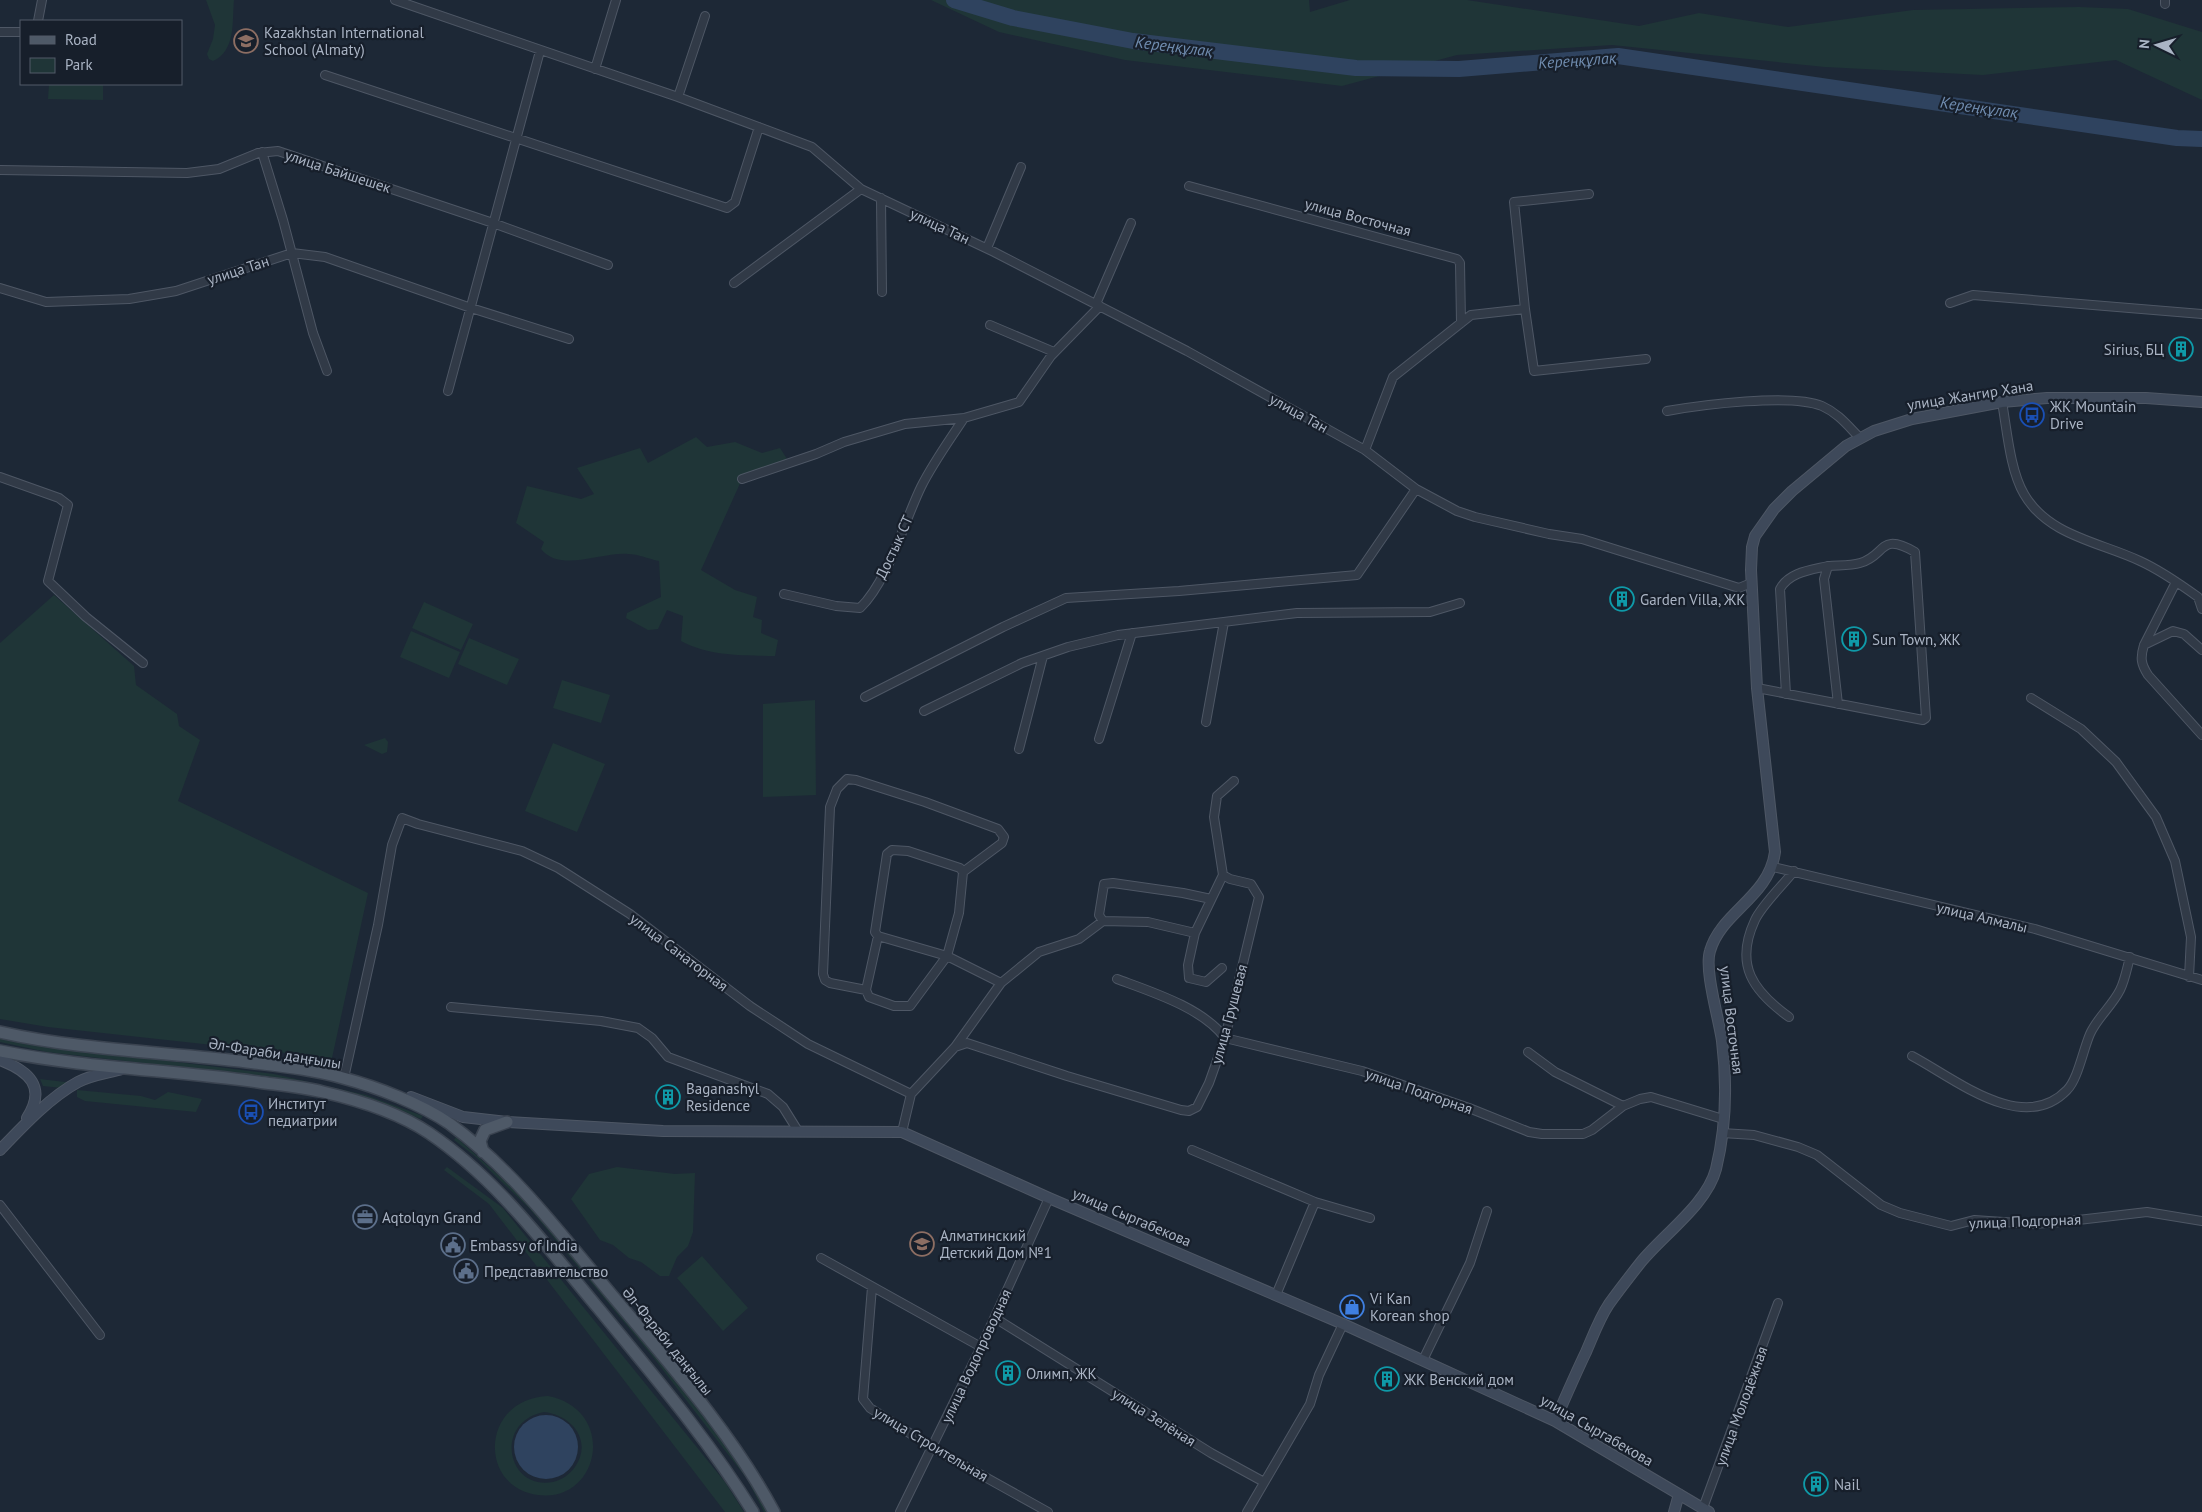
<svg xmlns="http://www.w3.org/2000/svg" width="2202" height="1512" font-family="'PT Sans',sans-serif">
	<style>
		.green { fill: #1f3537; fill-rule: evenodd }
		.water { fill: #2f435f }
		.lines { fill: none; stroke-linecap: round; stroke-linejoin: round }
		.river { stroke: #2f435f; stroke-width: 16 }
		.street-casing { stroke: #4e5765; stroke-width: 10 }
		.secondary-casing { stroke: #4e5765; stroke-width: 12 }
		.primary-casing { stroke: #3a4350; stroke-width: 14 }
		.street { stroke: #313a47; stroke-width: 8 }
		.secondary { stroke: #3e495a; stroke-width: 10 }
		.primary { stroke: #4e5967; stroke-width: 11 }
		.labels { text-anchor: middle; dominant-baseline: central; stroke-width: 4.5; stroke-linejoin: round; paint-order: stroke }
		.poi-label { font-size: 15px; fill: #aab4c4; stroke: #171f2b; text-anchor: start }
		.street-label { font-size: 15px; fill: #aab4c4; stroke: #171f2b }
		.water-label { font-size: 16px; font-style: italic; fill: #708caf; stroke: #171f2b }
	</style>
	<rect width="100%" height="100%" fill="#1d2836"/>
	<!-- green -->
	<path class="green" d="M 206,0 L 234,0 C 232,22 236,51 213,61 L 209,59 L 207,54 L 213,39 L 215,25 Z
		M 931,0 L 1309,0 L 1310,12 L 1350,0 L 1467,0 L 1639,26 L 1699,13 L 1788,27 L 1913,10 L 2079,7 L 2128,9 L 2202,32 L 2202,100 L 2116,60 L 1983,75 L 1825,67 L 1612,45 L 1457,55 L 1342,86 L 1125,60 L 999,32 Z
		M 49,84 L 103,84 L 103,100 L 48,99 Z
		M 696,437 L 707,447 L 735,442 L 762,453 L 780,448 L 789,462 L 742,479 L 701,570 L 735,590 L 757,597 L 753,617 L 762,620 L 761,633 L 778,640 L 775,656 C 743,655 711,657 681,641 L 683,616 L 667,610 L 658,629 L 648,630 L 626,618 L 627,613 L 661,597 L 659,561 C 649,559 638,554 628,554 C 601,552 560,573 541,549 L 544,542 L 516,523 L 527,486 L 581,499 L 594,494 L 577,468 L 640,448 L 648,463 Z
		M 54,595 L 134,666 L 136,685 L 177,714 L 179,726 L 200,740 L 178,801 L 368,893 L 332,1058 L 48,1027 L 0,1019 L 0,643 Z
		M 424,602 L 473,624 L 461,650 L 412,628 Z
		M 411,631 L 460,652 L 449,678 L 400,657 Z
		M 469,638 L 519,659 L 507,685 L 458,664 Z
		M 562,680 L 610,695 L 601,723 L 553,708 Z
		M 815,700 L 816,795 L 763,797 L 763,704 Z
		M 385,738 L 388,742 L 387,752 L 382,754 L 364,745 Z
		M 553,743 L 605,764 L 577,832 L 525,811 Z
		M 0,1036 L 46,1046 L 274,1074 L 366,1095 L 423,1116 L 421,1119 L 364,1098 L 274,1078 L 47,1052 L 0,1042 Z
		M 40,1079 L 73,1083 L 62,1088 L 43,1086 Z
		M 77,1090 L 141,1096 L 155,1100 L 168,1092 L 202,1099 L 196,1112 L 85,1101 L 77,1097 Z
		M 456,1137 L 532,1205 L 657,1354 L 750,1476 L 769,1512 L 764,1512 L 747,1479 L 653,1357 L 529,1208 L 476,1157 L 454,1140 Z
		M 447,1167 L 503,1208 L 725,1482 L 744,1512 L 725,1512 L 489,1204 L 444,1170 Z
		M 617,1167 L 675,1174 L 695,1173 L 693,1232 L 688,1246 L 677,1257 L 669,1276 L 660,1276 L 641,1262 L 629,1258 L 613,1245 L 600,1240 L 571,1199 L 589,1174 Z
		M 702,1256 L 748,1308 L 723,1331 L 677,1278 Z
		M 548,1396 C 618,1410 600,1503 538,1495 C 478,1488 480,1399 548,1396 ZM 544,1412 C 572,1415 593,1441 575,1467 C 570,1474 562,1480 553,1482 C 507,1491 493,1422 544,1412 Z"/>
	<!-- water -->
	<path class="water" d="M514 1447a32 32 0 1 1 64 0a32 32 0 1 1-64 0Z"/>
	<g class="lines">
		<!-- river -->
		<path class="river" d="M 954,0 L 1013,18 L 1133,41 L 1356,68 L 1459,69 L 1618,56 L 2177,138 L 2202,139"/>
		<!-- street casing -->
		<g class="street-casing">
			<path id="street" d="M 395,0 L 678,97 L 812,147 L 861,189
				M 2165,0 L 2165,4
				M 38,21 L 42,0
				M 0,32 L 21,32
				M 595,69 L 616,0
				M 325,75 L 727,208 L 735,202 L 759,127
				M 678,97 L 705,16
				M 262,152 L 283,220 L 313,333 L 327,371
				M 0,170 L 187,173 L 219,169 L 258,153 L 278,151 L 493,223 L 608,265
				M 1189,186 L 1457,259 L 1460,263 L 1461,323
				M 881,198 L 882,292
				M 987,248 L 1021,167
				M 734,283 L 861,189 L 994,252 L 1187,351 L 1365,450 L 1416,489 L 1457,511 L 1475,517 L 1549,534 L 1582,539 L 1739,588 L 1751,583
				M 0,288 L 46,302 L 129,299 L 176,291 L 292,253 L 325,257 L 471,308 L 569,339
				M 1950,303 L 1973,295 L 2202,314
				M 1096,304 L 1131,223
				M 1525,309 L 1534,371 L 1646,359
				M 990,325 L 1054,352
				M 448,391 L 540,51
				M 2002,402 C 2007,430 2010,470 2024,494 C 2048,536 2100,542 2140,561 C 2160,570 2180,584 2198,597 L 2202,609
				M 1667,411 C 1701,405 1791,393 1822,406 C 1838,413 1848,426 1860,438
				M 1365,450 L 1393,377 L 1471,315 L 1525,309 L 1514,202 L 1589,194
				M 0,477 L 59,498 L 68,505 L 48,581 L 86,617 L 143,663
				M 742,479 L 816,454 L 844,442 L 905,424 L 964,418 L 1019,402 L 1051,356 L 1100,306
				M 2176,582 L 2144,645 C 2140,658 2141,664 2148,675 L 2202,735
				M 784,594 L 836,606 L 860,608 C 888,581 904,522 921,487 C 933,463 949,441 964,418
				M 2144,645 L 2173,631 L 2184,634 L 2202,650
				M 1757,688 L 1923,720 L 1926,718 L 1915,552 C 1879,531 1886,556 1860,563 C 1850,566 1838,565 1828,566 L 1824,579 L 1838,704
				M 1786,694 L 1780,589 C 1789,572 1811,570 1828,566
				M 865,697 L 1003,627 L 1066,598 L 1179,591 L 1357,575 L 1416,489
				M 2031,698 L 2081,729 L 2116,762 L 2156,817 L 2175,861 L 2191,937 L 2189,977
				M 924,711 L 1022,663 L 1068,647 L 1118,635 L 1297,613 L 1430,612 L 1460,603
				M 1206,722 L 1224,622
				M 1099,739 L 1132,633
				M 1019,749 L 1043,656
				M 892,850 L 908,851 L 960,868 L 963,872 L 959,913 L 947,956 L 878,936 L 875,932 L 887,854 Z
				M 1773,867 L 2035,929 L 2202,980
				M 1103,921 L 1099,915 L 1104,884 L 1113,883 L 1183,893 L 1211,899
				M 1195,933 L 1223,875
				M 878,936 L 866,990 L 869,997 L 894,1006 L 910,1006 L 947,956 L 1001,983
				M 1117,979 C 1152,992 1203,1008 1225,1038 L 1362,1071 L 1469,1108 L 1529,1132 L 1542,1134 L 1583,1134 L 1592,1130 L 1623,1106 L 1640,1099 L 1651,1097 L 1723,1119
				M 866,990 L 830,983 L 825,980 L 823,974 L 830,807 L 837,789 L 847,779 L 856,780 L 925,802 L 998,829 L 1004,837 L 1002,843 L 963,872
				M 451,1007 L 601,1021 L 638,1028 L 652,1038 L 668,1057 L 768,1094 L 783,1107 L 798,1131
				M 1789,1017 C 1753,991 1734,965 1755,920 C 1762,905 1783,885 1794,871
				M 955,1047 L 1001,983 L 1039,952 L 1079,939 L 1103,921 L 1148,922 L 1195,933 L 1188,965 L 1189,978 L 1206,982 L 1222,968
				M 1528,1052 L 1555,1072 L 1623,1106
				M 1912,1056 C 1954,1078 2023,1136 2067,1090 C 2078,1079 2083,1050 2090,1034 C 2097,1018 2112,1006 2120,990 C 2125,980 2127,968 2130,957
				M 344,1078 L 378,925 L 392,845 L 402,818 L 418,824 L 522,851 L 558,868 L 630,914 L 750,1006 L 808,1044 L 911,1094 L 902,1132
				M 911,1094 L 955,1047 L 967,1043 L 1067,1076 L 1181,1110 L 1189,1111 L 1197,1107 L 1209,1083 L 1225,1038 L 1259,897 L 1251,884 L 1230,879 L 1223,875 L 1214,817 L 1217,796 L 1234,781
				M 1722,1133 L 1754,1135 L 1798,1147 L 1817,1155 L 1881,1205 L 1900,1213 L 1951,1226 L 1974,1220 L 2033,1224 L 2061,1222 L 2147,1212 L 2202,1221
				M 1192,1150 L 1315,1202 L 1370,1218
				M 0,1205 L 100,1335
				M 821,1258 L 981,1347
				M 872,1287 L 863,1399 L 870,1408 L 933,1448 L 1048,1512
				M 1276,1295 L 1315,1202
				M 995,1318 L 1211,1453 L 1264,1482
				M 1423,1360 L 1470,1263 L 1487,1211
				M 1703,1508 L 1778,1303
				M 900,1512 L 981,1347 L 1049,1198
				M 1247,1512 L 1310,1404 L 1319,1375 L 1343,1324"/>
		</g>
		<!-- secondary casing -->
		<g class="secondary-casing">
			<path id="secondary" d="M 0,1060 C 29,1071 47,1087 27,1118
				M 411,1097 L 463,1117 L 507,1122 L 663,1131 L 902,1132 L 1049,1198 L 1343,1324 L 1555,1421 L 1709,1512
				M 0,1150 C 22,1127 50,1097 78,1082 C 91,1075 108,1073 122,1069
				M 1555,1421 C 1565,1398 1575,1375 1586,1352 C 1593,1336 1599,1319 1609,1304 C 1619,1290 1630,1276 1641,1262 C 1664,1234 1707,1204 1716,1169 C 1726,1128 1727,1082 1722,1041 C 1719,1019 1704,970 1710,951 C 1721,912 1769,897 1775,852 L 1757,688 L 1751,570 L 1752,547 L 1755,536 L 1774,509 L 1792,491 L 1846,446 L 1874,431 L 1912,419 L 2002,402 L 2047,398 L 2146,398 L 2202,402
				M 1674,1512 L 1679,1494"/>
		</g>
		<!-- primary casing -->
		<g class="primary-casing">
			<path id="primary" d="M 0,1032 C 80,1050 165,1052 247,1062 C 279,1066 311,1069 343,1078 C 377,1087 421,1104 450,1124 C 513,1170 561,1234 611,1294 C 669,1363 731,1432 774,1512
				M 0,1051 C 85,1068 172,1070 258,1082 C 280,1085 302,1087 323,1092 C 358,1100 399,1113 429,1133 C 497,1179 547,1247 599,1309 C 653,1375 708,1439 753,1512
				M 483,1152 L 480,1141 L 485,1130 L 507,1122"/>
		</g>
		<!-- street -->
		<use href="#street" class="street"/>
		<!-- secondary -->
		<use href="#secondary" class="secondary"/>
		<!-- primary -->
		<use href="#primary" class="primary"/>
	</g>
	<!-- icons -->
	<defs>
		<g id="school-ring" transform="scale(1.25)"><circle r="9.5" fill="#171f2b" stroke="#8d6e63" stroke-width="1.5"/><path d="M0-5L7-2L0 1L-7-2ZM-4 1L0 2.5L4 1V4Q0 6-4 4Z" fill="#8d6e63"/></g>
		<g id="building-ring" transform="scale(1.25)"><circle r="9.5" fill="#171f2b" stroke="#0f9aa8" stroke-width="1.5"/><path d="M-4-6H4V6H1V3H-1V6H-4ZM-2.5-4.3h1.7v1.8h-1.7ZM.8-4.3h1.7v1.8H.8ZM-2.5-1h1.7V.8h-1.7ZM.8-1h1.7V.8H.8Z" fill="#0f9aa8"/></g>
		<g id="bus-ring" transform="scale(1.25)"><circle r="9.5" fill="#171f2b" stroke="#1a4fb4" stroke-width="1.5"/><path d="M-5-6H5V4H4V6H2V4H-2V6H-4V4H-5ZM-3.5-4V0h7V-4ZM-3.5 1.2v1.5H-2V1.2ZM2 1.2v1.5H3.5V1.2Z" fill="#1a4fb4"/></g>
		<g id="office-ring" transform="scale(1.25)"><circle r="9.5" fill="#171f2b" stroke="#5c6f8a" stroke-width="1.5"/><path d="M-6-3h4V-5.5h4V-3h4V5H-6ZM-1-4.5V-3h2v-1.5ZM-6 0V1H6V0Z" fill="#5c6f8a"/></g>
		<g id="civic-ring" transform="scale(1.25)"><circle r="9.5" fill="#171f2b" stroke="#5c6f8a" stroke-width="1.5"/><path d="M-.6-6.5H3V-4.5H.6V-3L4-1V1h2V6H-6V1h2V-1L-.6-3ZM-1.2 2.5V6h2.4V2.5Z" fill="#5c6f8a"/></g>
		<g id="shop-ring" transform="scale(1.25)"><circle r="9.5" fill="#171f2b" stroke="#3f7fe0" stroke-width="1.5"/><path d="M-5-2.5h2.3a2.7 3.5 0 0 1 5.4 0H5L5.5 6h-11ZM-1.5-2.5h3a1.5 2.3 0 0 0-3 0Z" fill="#3f7fe0"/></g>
	</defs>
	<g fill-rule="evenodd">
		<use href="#school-ring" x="246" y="41"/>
		<use href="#building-ring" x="2181" y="349"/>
		<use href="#bus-ring" x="2032" y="415"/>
		<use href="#building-ring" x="1622" y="599"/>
		<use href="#building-ring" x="1854" y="639"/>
		<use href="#building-ring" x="668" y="1097"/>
		<use href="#bus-ring" x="251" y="1112"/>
		<use href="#office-ring" x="365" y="1217"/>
		<use href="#school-ring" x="922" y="1244"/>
		<use href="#civic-ring" x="453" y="1245"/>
		<use href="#civic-ring" x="466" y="1271"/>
		<use href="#shop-ring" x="1352" y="1307"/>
		<use href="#building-ring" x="1008" y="1373"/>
		<use href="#building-ring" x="1387" y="1379"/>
		<use href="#building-ring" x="1816" y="1484"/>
	</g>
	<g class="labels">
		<!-- poi labels -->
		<g class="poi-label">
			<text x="264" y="32">Kazakhstan International<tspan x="264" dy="17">School (Almaty)</tspan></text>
			<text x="2164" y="349" text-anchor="end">Sirius, БЦ</text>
			<text x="2050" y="406">ЖК Mountain<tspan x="2050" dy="17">Drive</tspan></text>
			<text x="1640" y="599">Garden Villa, ЖК</text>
			<text x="1872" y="639">Sun Town, ЖК</text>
			<text x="686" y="1088">Baganashyl<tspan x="686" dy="17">Residence</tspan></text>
			<text x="268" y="1103">Институт<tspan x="268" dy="17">педиатрии</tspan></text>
			<text x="382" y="1217">Aqtolqyn Grand</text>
			<text x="940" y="1235">Алматинский<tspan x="940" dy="17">Детский Дом №1</tspan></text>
			<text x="470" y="1245">Embassy of India</text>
			<text x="484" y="1271">Представительство</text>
			<text x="1370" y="1298">Vi Kan<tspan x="1370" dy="17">Korean shop</tspan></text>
			<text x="1026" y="1373">Олимп, ЖК</text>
			<text x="1404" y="1379">ЖК Венский дом</text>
			<text x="1834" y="1484">Nail</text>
		</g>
		<!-- street labels -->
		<g class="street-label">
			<text transform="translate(338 171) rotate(18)">улица Байшешек</text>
			<text transform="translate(1358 217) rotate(15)">улица Восточная</text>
			<text transform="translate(940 226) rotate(25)">улица Тан</text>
			<text transform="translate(238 270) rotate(-18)">улица Тан</text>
			<text transform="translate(1970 395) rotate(-9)">улица Жангир Хана</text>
			<text transform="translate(1299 413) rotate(29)">улица Тан</text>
			<text transform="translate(894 547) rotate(-65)">Достык СТ</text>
			<text transform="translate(1982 917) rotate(13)">улица Алмалы</text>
			<text transform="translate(679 952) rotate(37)">улица Санаторная</text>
			<text transform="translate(1229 1014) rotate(-75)">улица Грушевая</text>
			<text transform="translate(1732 1020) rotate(83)">улица Восточная</text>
			<text transform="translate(275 1053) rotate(9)">Әл-Фараби даңғылы</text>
			<text transform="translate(1419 1091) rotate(19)">улица Подгорная</text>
			<text transform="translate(1132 1217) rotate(23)">улица Сыргабекова</text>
			<text transform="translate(2025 1221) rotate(-2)">улица Подгорная</text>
			<text transform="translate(668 1341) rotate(51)">Әл-Фараби даңғылы</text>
			<text transform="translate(976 1356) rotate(-65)">улица Водопроводная</text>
			<text transform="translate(1741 1406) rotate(-70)">улица Молодёжная</text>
			<text transform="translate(1154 1417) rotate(32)">улица Зелёная</text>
			<text transform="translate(1597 1430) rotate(30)">улица Сыргабекова</text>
			<text transform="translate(931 1444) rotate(31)">улица Строительная</text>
		</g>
		<!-- water labels -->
		<g class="water-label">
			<text transform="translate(1174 46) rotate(7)">Кереңқұлақ</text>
			<text transform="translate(1577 60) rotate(-4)">Кереңқұлақ</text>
			<text transform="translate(1979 107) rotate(8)">Кереңқұлақ</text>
		</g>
	</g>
	<!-- legend -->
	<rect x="20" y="20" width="162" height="65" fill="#171f2b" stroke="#525b68"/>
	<rect x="30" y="36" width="25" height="8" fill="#4e5967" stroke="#525b68"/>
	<text x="65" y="45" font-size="15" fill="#aab4c4">Road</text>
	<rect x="30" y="58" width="25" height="15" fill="#1f3537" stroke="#525b68"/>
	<text x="65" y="70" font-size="15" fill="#aab4c4">Park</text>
	<!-- north arrow -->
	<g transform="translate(2157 45) rotate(275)" stroke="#171f2b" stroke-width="4" paint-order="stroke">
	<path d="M0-4L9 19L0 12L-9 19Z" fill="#aab4c4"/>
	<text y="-8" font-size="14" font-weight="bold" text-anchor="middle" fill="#aab4c4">N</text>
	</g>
</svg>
